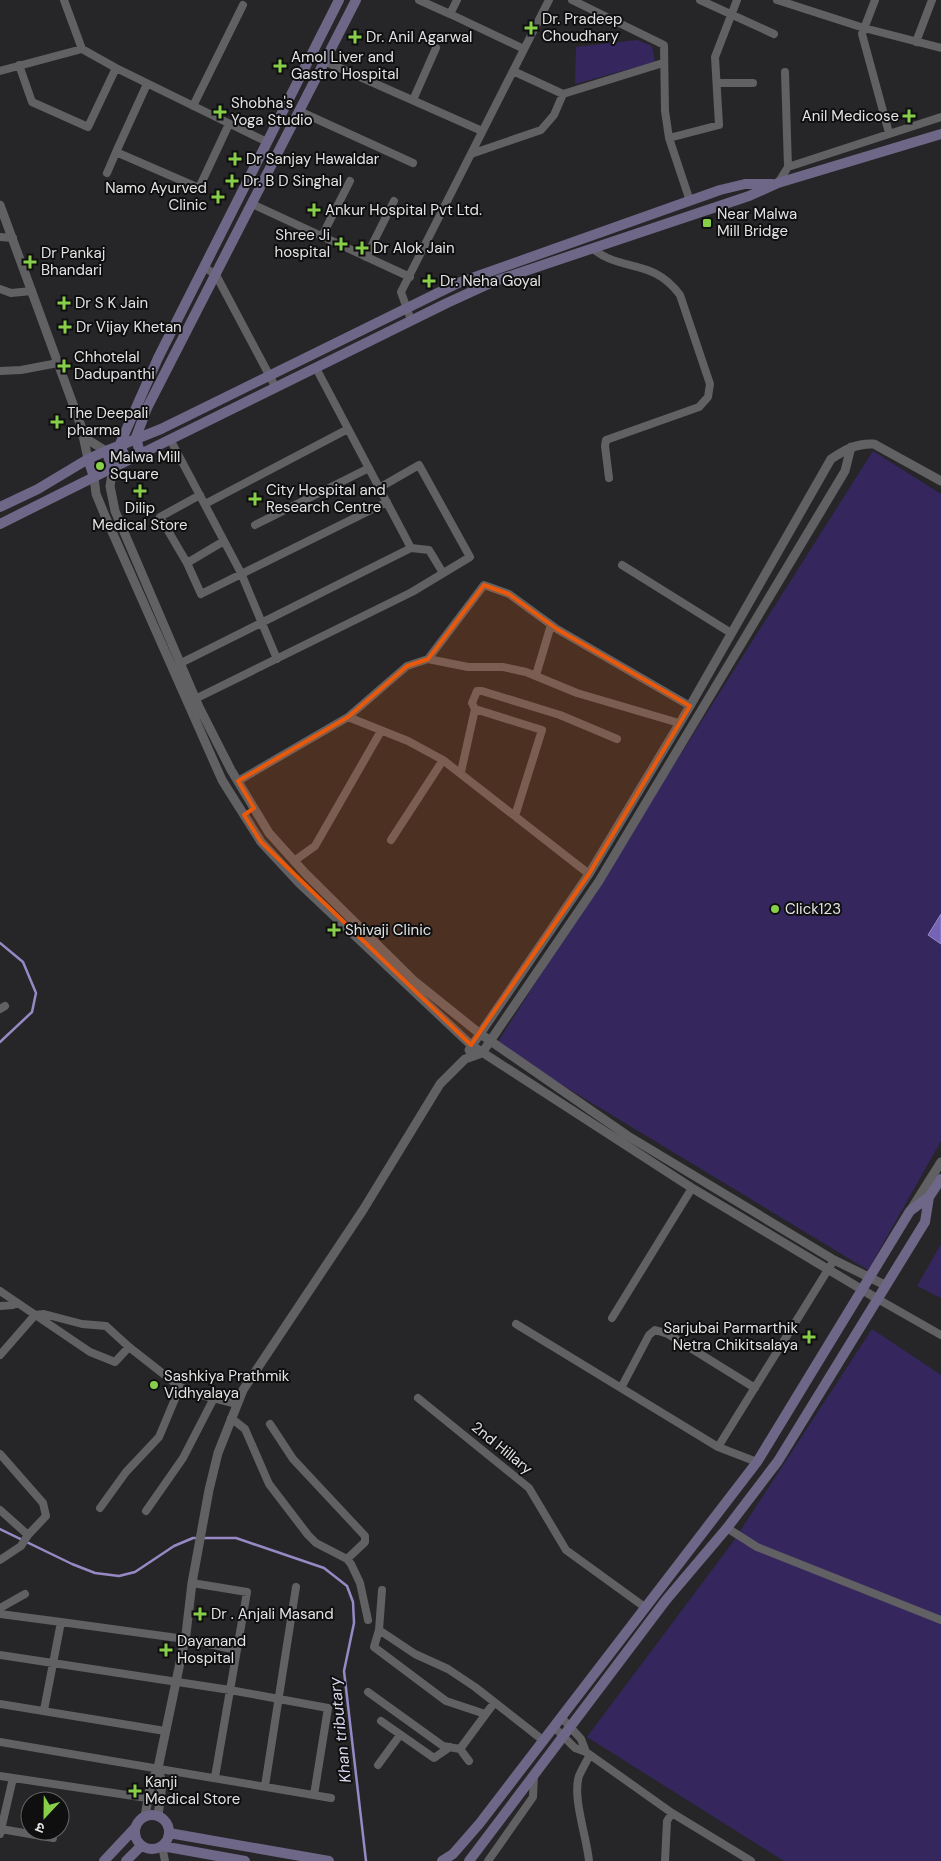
<svg xmlns="http://www.w3.org/2000/svg" width="941" height="1861" font-family="'DM Sans','Noto Sans Devanagari',sans-serif">
	<style>
		.green { fill: #36265e }
		.water { fill: #7763b6; stroke: #9789c4 }
		.lines { fill: none; stroke-linecap: round; stroke-linejoin: round }
		.stream { stroke: #9789c4; stroke-width: 2.5 }
		.minor { stroke: #616063; stroke-width: 8 }
		.tertiary { stroke: #616063; stroke-width: 9 }
		.secondary { stroke: #6f6787; stroke-width: 10 }
		.marked { fill: #e8590c; fill-opacity: 0.2; stroke: #e8590c; stroke-width: 4; stroke-linejoin: round }
		.poi-dot { fill: #88cf49; stroke: #0f0f10; stroke-width: 2 }
		.labels { text-anchor: middle; dominant-baseline: central; stroke-width: 4; stroke-linejoin: round; paint-order: stroke }
		.poi-label { font-size: 15px; fill: #e3e2e4; stroke: #0f0f10; text-anchor: start }
		.street-label { font-size: 15px; fill: #e3e2e4; stroke: #0f0f10 }
		.water-label { font-size: 16px; font-style: italic; fill: #dbd8ef; stroke: #0f0f10 }
	</style>
	<rect width="100%" height="100%" fill="#262628"/>
	<!-- green -->
	<path class="green" d="M 637,40 L 652,46 L 655,62 L 575,84 L 576,47 Z
		M 873,451 L 941,494 L 941,1141 L 868,1270 L 496,1045 Z
		M 941,1244 L 941,1298 L 917,1286 Z
		M 872,1329 L 941,1375 L 941,1861 L 784,1861 L 587,1737 L 733,1542 Z"/>
	<!-- water -->
	<path class="water" d="M 941,914 L 941,944 L 928,935 Z"/>
	<g class="lines">
		<!-- stream -->
		<path class="stream" d="M 0,943 L 23,962 L 36,993 L 32,1012 L 0,1042
			M 0,1529 L 72,1564 L 95,1573 L 119,1576 L 135,1572 L 174,1546 L 193,1538 L 236,1538 L 324,1568 L 347,1586 L 353,1602 L 354,1623 L 344,1671 L 366,1861"/>
		<!-- minor -->
		<path class="minor" d="M 64,0 L 82,49
			M 419,0 L 450,14 L 457,0
			M 572,0 L 664,45 L 665,111 L 669,138 L 690,201
			M 700,0 L 774,34
			M 777,0 L 864,28 L 941,48
			M 875,0 L 862,34 L 889,133
			M 450,14 L 524,49
			M 916,42 L 932,0
			M 324,61 L 482,131
			M 19,65 L 32,102 L 88,127 L 116,68
			M 0,71 L 82,49 L 116,68 L 267,142
			M 513,71 L 563,94 L 663,63
			M 717,83 L 753,83
			M 147,84 L 116,152 L 199,188 L 229,124
			M 413,100 L 436,48
			M 193,106 L 243,5
			M 299,111 L 413,163
			M 669,138 L 719,125 L 715,57 L 737,0
			M 471,154 L 541,130 L 554,115 L 563,94
			M 788,167 L 941,117
			M 107,173 L 116,152
			M 778,183 L 788,167 L 785,72
			M 252,204 L 410,277
			M 322,236 L 350,181
			M 0,237 L 13,238
			M 592,248 C 621,273 652,257 680,295 L 710,384 L 708,397 L 699,407 L 606,440 L 605,446 L 609,478
			M 366,257 L 394,201
			M 204,267 L 216,275 L 276,388
			M 0,289 L 11,293 L 32,291
			M 411,320 L 401,292 L 549,0
			M 316,368 L 411,548
			M 0,371 L 21,370 L 58,363
			M 170,439 L 241,573 L 277,659
			M 200,495 L 160,517 L 187,563 L 201,594 L 387,502
			M 205,504 L 348,429
			M 255,525 L 369,468
			M 187,563 L 224,541
			M 622,565 L 731,633
			M 428,659 L 484,585 L 509,594 L 557,629 L 690,706
			M 179,664 L 411,548 L 429,550 L 443,573
			M 536,675 L 551,625
			M 195,699 L 412,592 L 470,557 L 419,465 L 379,488
			M 475,709 L 472,703 L 477,691 L 482,691 L 560,715 L 617,739
			M 348,717 L 408,741 L 443,760 L 589,874
			M 461,772 L 475,709 L 542,730 L 515,816
			M 238,781 L 348,717 L 407,666 L 428,659 L 468,667 L 503,667 L 526,672 L 577,693 L 679,723
			M 391,840 L 443,760
			M 294,861 L 315,846 L 381,731
			M 0,1009 L 5,1006
			M 0,1291 L 90,1352 L 115,1362 L 129,1347
			M 876,1298 L 941,1335
			M 0,1306 L 13,1305 L 16,1303
			M 612,1318 L 692,1188
			M 516,1324 L 718,1447 L 757,1462
			M 0,1355 L 35,1315 L 44,1314 L 82,1324 L 106,1326 L 129,1347 L 180,1387 L 193,1393 L 237,1404
			M 621,1388 L 649,1335 L 655,1330 L 668,1334 L 755,1388
			M 418,1398 L 529,1488 L 566,1550 L 646,1608
			M 231,1418 L 245,1429 L 269,1484 L 308,1535 L 316,1543 L 347,1559 L 351,1564 L 360,1583 L 368,1620
			M 270,1424 L 293,1459 L 365,1536 L 365,1542 L 347,1559
			M 718,1447 L 834,1260
			M 0,1454 L 43,1503 L 46,1516 L 28,1535 L 21,1546 L 0,1560
			M 100,1508 L 126,1472 L 159,1437 L 180,1387
			M 0,1510 L 28,1535
			M 146,1511 L 183,1458 L 214,1398
			M 727,1528 L 757,1547 L 941,1620
			M 192,1583 L 247,1592 L 215,1777
			M 382,1590 L 379,1630 L 374,1647 L 446,1701 L 485,1714
			M 0,1608 L 25,1594
			M 0,1614 L 61,1622
			M 379,1630 L 415,1654 L 448,1669 L 475,1687 L 544,1741
			M 0,1655 L 230,1690 L 328,1708 L 314,1795
			M 368,1692 L 443,1746 L 460,1749 L 469,1761
			M 0,1704 L 165,1731
			M 44,1710 L 61,1622 L 185,1639 L 237,1650
			M 561,1717 L 581,1739 L 586,1752
			M 381,1721 L 434,1758 L 450,1747
			M 554,1727 L 575,1748 L 586,1752 L 672,1813 L 751,1861
			M 0,1742 L 331,1798
			M 460,1749 L 494,1703
			M 378,1765 L 400,1735
			M 0,1776 L 147,1798
			M 265,1786 L 296,1587
			M 1,1829 L 53,1838
			M 0,1834 L 13,1778
			M 162,1846 L 165,1861
			M 488,1861 L 533,1797 L 534,1775
			M 589,1861 C 587,1838 572,1797 579,1776 C 582,1769 586,1762 590,1755
			M 665,1861 L 667,1821 L 672,1813"/>
		<!-- tertiary -->
		<path class="tertiary" d="M 0,205 L 81,426 L 88,459
			M 85,438 L 106,451
			M 113,469 L 110,486 L 115,511 L 199,707 L 231,770 L 269,833 L 305,873 L 413,980 L 479,1033 L 628,1136 L 834,1260 L 885,1285
			M 94,477 L 96,494 L 106,518 L 222,780 L 261,842 L 299,883 L 471,1045 L 692,1188 L 876,1298
			M 469,1050 L 589,874 L 690,706 L 831,459 C 845,450 856,443 874,444 L 941,481
			M 912,1208 L 941,1162
			M 145,1816 L 151,1783 L 158,1768 L 186,1634 L 192,1583 L 209,1490 L 218,1453 L 243,1390 L 363,1210 L 440,1084 L 465,1059 L 482,1053 L 599,881 L 845,471 L 851,447
			M 158,1816 L 162,1784 L 158,1768"/>
		<!-- secondary -->
		<path class="secondary" d="M 106,451 L 161,429 L 458,283 L 720,190 L 745,184 L 772,184
			M 140,454 L 136,437 L 147,408 L 356,0
			M 126,460 L 120,444 L 158,358 L 339,0
			M 113,469 L 106,451 L 88,459 L 94,477 L 447,303 L 495,281 L 749,196 L 778,183 L 941,134
			M 0,507 L 38,489 L 88,459
			M 0,524 L 94,477
			M135 1832a17 17 0 1 1 34 0a17 17 0 1 1-34 0Z
			M 169,1833 L 329,1861
			M 162,1846 L 245,1861
			M 104,1861 L 134,1829
			M 126,1861 L 141,1846
			M 442,1861 L 453,1854 L 480,1823 L 757,1462 L 910,1211 L 929,1197
			M 469,1861 L 666,1600 L 727,1528 L 778,1461 L 925,1222 L 929,1197 L 941,1179"/>
	</g>
	<!-- marked area -->
	<path class="marked" d="M 484,585 L 509,594 L 557,629 L 690,706 L 589,874 L 471,1045 L 261,842 L 244,815 L 254,808 L 238,781 L 348,717 L 407,666 L 428,659 Z"/>
	<!-- markers -->
	<g class="poi-dot">
		<path d="M528.5 20.5h5v5h5v5h-5v5h-5v-5h-5v-5h5z"/>
		<path d="M352.5 29.5h5v5h5v5h-5v5h-5v-5h-5v-5h5z"/>
		<path d="M277.5 58.5h5v5h5v5h-5v5h-5v-5h-5v-5h5z"/>
		<path d="M217.5 104.5h5v5h5v5h-5v5h-5v-5h-5v-5h5z"/>
		<path d="M906.5 108.5h5v5h5v5h-5v5h-5v-5h-5v-5h5z"/>
		<path d="M232.5 151.5h5v5h5v5h-5v5h-5v-5h-5v-5h5z"/>
		<path d="M229.5 173.5h5v5h5v5h-5v5h-5v-5h-5v-5h5z"/>
		<path d="M215.5 189.5h5v5h5v5h-5v5h-5v-5h-5v-5h5z"/>
		<path d="M311.5 202.5h5v5h5v5h-5v5h-5v-5h-5v-5h5z"/>
		<rect x="702" y="218" width="10" height="10" rx="2.5"/>
		<path d="M338.5 236.5h5v5h5v5h-5v5h-5v-5h-5v-5h5z"/>
		<path d="M359.5 240.5h5v5h5v5h-5v5h-5v-5h-5v-5h5z"/>
		<path d="M27.5 254.5h5v5h5v5h-5v5h-5v-5h-5v-5h5z"/>
		<path d="M426.5 273.5h5v5h5v5h-5v5h-5v-5h-5v-5h5z"/>
		<path d="M61.5 295.5h5v5h5v5h-5v5h-5v-5h-5v-5h5z"/>
		<path d="M62.5 319.5h5v5h5v5h-5v5h-5v-5h-5v-5h5z"/>
		<path d="M61.5 358.5h5v5h5v5h-5v5h-5v-5h-5v-5h5z"/>
		<path d="M54.5 414.5h5v5h5v5h-5v5h-5v-5h-5v-5h5z"/>
		<circle cx="100" cy="466" r="5"/>
		<path d="M137.5 483.5h5v5h5v5h-5v5h-5v-5h-5v-5h5z"/>
		<path d="M252.5 491.5h5v5h5v5h-5v5h-5v-5h-5v-5h5z"/>
		<circle cx="775" cy="909" r="5"/>
		<path d="M331.5 922.5h5v5h5v5h-5v5h-5v-5h-5v-5h5z"/>
		<path d="M806.5 1329.5h5v5h5v5h-5v5h-5v-5h-5v-5h5z"/>
		<circle cx="154" cy="1385" r="5"/>
		<path d="M197.5 1606.5h5v5h5v5h-5v5h-5v-5h-5v-5h5z"/>
		<path d="M163.5 1642.5h5v5h5v5h-5v5h-5v-5h-5v-5h5z"/>
		<path d="M132.5 1783.5h5v5h5v5h-5v5h-5v-5h-5v-5h5z"/>
	</g>
	<g class="labels">
		<!-- poi labels -->
		<g class="poi-label">
			<text x="542" y="19">Dr. Pradeep<tspan x="542" dy="17">Choudhary</tspan></text>
			<text x="366" y="37">Dr. Anil Agarwal</text>
			<text x="291" y="57">Amol Liver and<tspan x="291" dy="17">Gastro Hospital</tspan></text>
			<text x="231" y="103">Shobha's<tspan x="231" dy="17">Yoga Studio</tspan></text>
			<text x="899" y="116" text-anchor="end">Anil Medicose</text>
			<text x="246" y="159">Dr Sanjay Hawaldar</text>
			<text x="243" y="181">Dr. B D Singhal</text>
			<text x="207" y="188" text-anchor="end">Namo Ayurved<tspan x="207" dy="17">Clinic</tspan></text>
			<text x="325" y="210">Ankur Hospital Pvt Ltd.</text>
			<text x="717" y="214">Near Malwa<tspan x="717" dy="17">Mill Bridge</tspan></text>
			<text x="330" y="235" text-anchor="end">Shree Ji<tspan x="330" dy="17">hospital</tspan></text>
			<text x="373" y="248">Dr Alok Jain</text>
			<text x="41" y="253">Dr Pankaj<tspan x="41" dy="17">Bhandari</tspan></text>
			<text x="440" y="281">Dr. Neha Goyal</text>
			<text x="75" y="303">Dr S K Jain</text>
			<text x="76" y="327">Dr Vijay Khetan</text>
			<text x="74" y="357">Chhotelal<tspan x="74" dy="17">Dadupanthi</tspan></text>
			<text x="67" y="413">The Deepali<tspan x="67" dy="17">pharma</tspan></text>
			<text x="110" y="457">Malwa Mill<tspan x="110" dy="17">Square</tspan></text>
			<text x="266" y="490">City Hospital and<tspan x="266" dy="17">Research Centre</tspan></text>
			<text x="140" y="508" text-anchor="middle">Dilip<tspan x="140" dy="17">Medical Store</tspan></text>
			<text x="785" y="909">Click123</text>
			<text x="345" y="930">Shivaji Clinic</text>
			<text x="798" y="1328" text-anchor="end">Sarjubai Parmarthik<tspan x="798" dy="17">Netra Chikitsalaya</tspan></text>
			<text x="164" y="1376">Sashkiya Prathmik<tspan x="164" dy="17">Vidhyalaya</tspan></text>
			<text x="211" y="1614">Dr . Anjali Masand</text>
			<text x="177" y="1641">Dayanand<tspan x="177" dy="17">Hospital</tspan></text>
			<text x="145" y="1782">Kanji<tspan x="145" dy="17">Medical Store</tspan></text>
		</g>
		<!-- street labels -->
		<g class="street-label">
			<text transform="translate(502 1448) rotate(39)">2nd Hillary</text>
		</g>
		<!-- water labels -->
		<g class="water-label">
			<text transform="translate(340 1730) rotate(-96)">Khan tributary</text>
		</g>
	</g>
	<!-- north arrow -->
	<g transform="translate(45 1816) rotate(202)"><circle r="24" fill="#0f0f10" stroke="#646365"/>
	<path d="M0-4L9 19L0 12L-9 19Z" fill="#88cf49"/>
	<text y="-8" font-size="14" font-weight="bold" text-anchor="middle" fill="#e3e2e4">उ</text>
	</g>
</svg>
